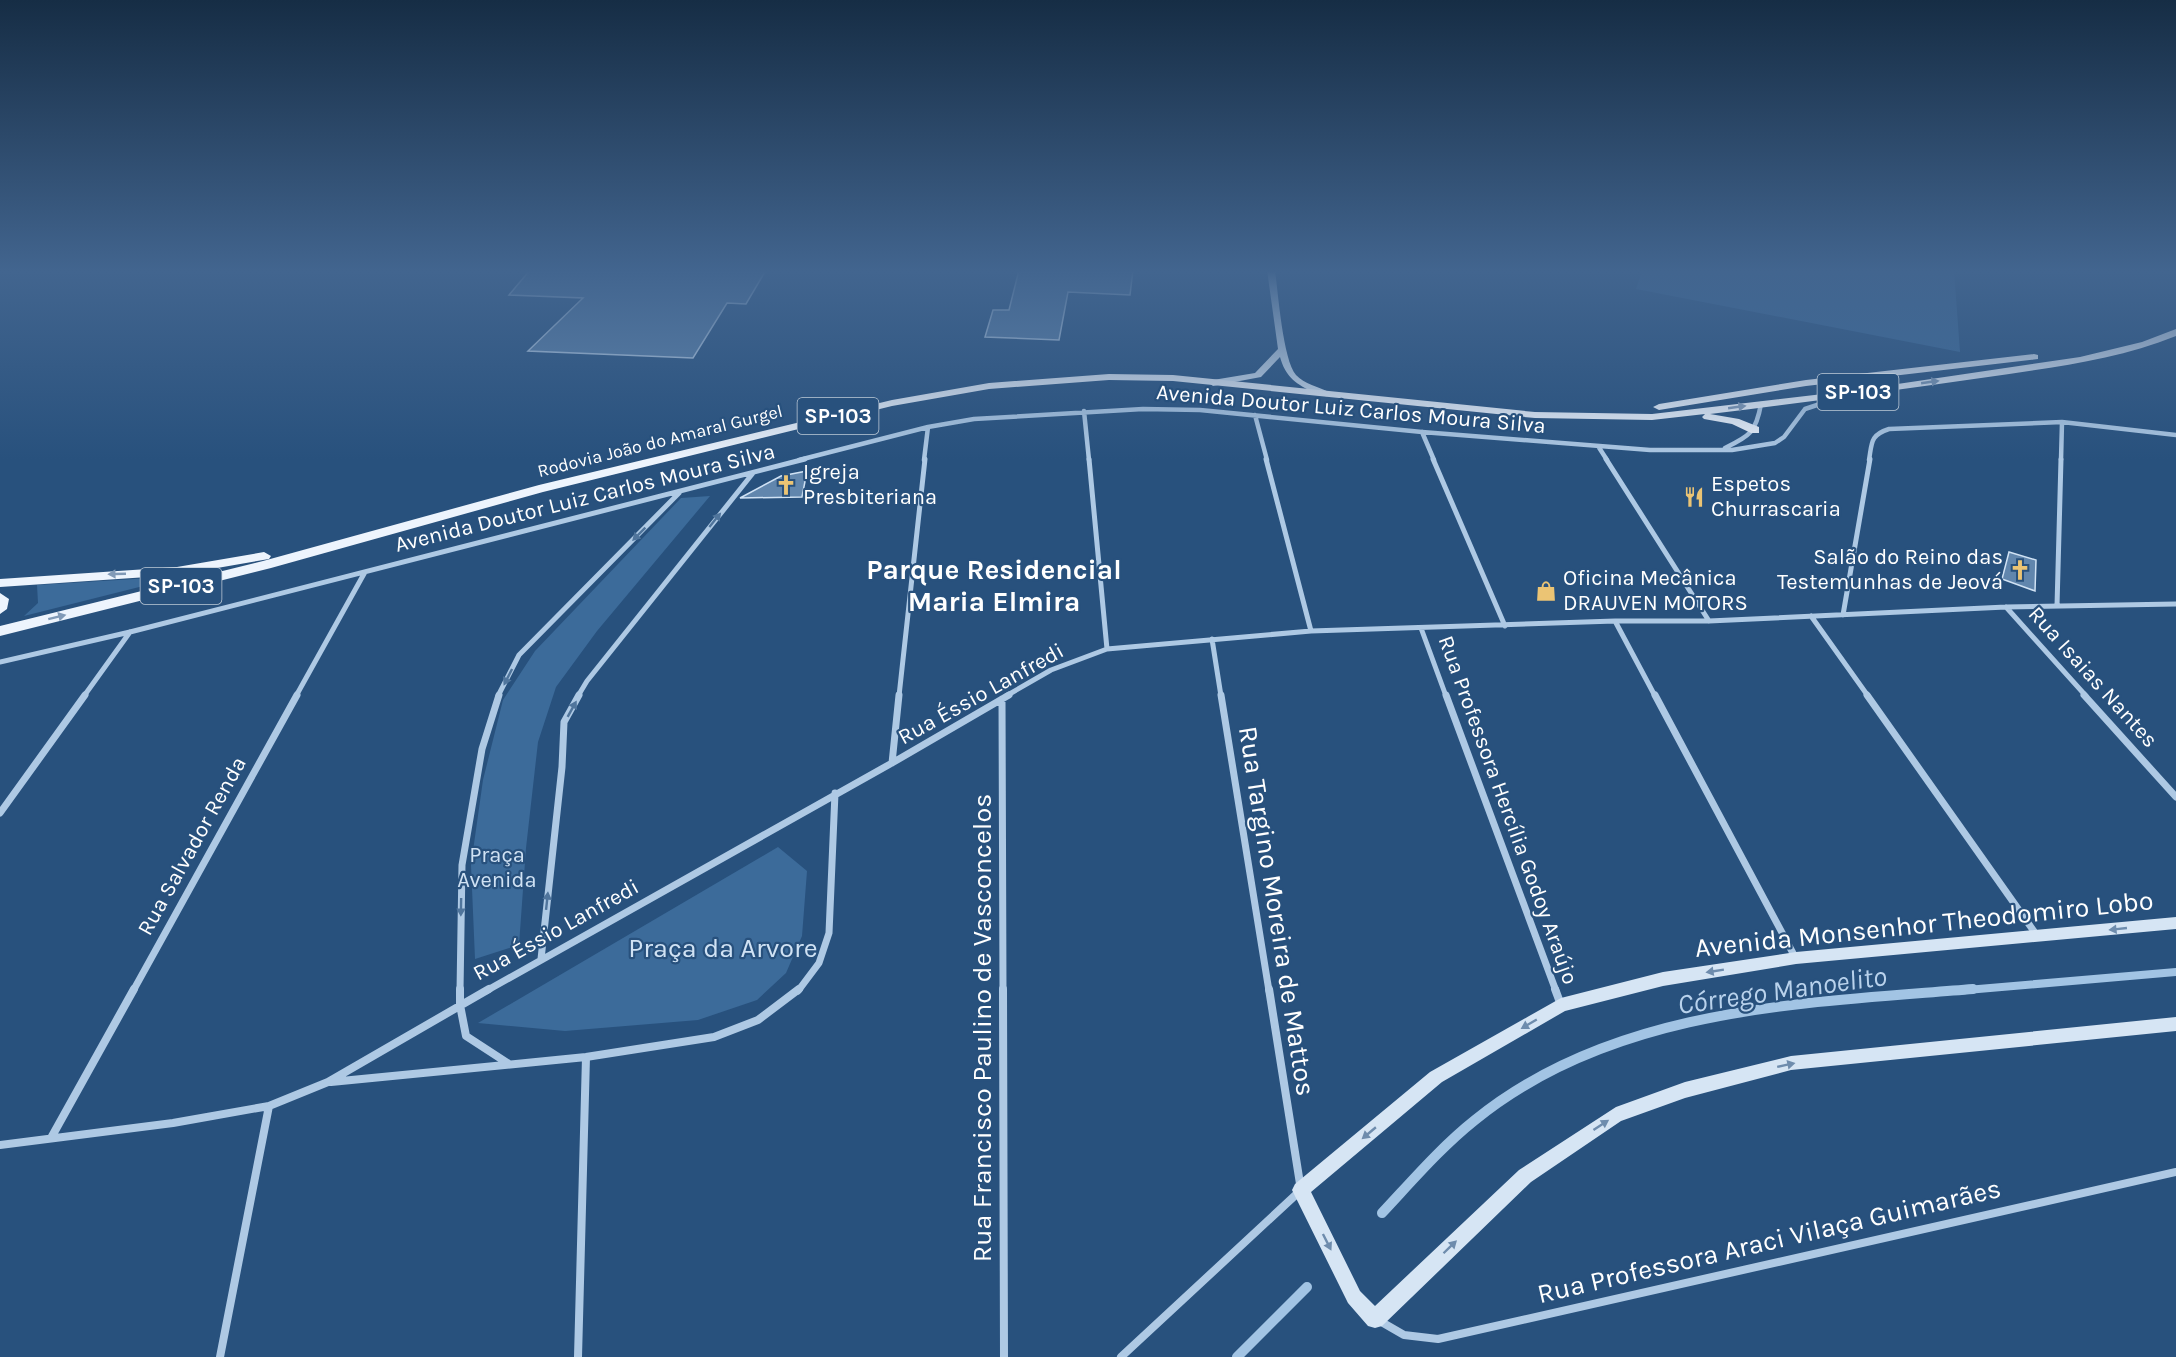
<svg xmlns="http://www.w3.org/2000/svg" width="2176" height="1357" font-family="Karla,sans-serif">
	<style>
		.green { fill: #3c6b9a }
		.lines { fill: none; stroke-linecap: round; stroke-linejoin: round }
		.stream-far1 { stroke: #a2c4e4; stroke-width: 8 }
		.stream { stroke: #a2c4e4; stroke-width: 10 }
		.building { fill: #6186ad; stroke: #d0e2f4; stroke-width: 1.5 }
		.street-far3 { stroke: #aec9e4; stroke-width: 4.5 }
		.street-far2 { stroke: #aec9e4; stroke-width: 5 }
		.street-far1 { stroke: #aec9e4; stroke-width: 7 }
		.street { stroke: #aec9e4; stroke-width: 8 }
		.secondary { fill: #d6e5f4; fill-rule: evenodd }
		.primary { fill: #edf4fd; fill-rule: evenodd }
		.oneway { fill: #819ab7 }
		.oneway2 { fill: #50759c }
		.oneway3 { fill: #6e8cad }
		.labels { text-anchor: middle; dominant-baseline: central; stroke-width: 4.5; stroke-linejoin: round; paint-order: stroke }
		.far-street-label { font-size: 18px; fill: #fff; stroke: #28517d }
		.shield { fill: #28517d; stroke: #becbd8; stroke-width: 1.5 }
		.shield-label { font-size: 21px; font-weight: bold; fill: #fff }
		.street-label { font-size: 22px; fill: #fff; stroke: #28517d }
		.poi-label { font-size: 22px; fill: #fff; stroke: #28517d; text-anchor: start }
		.park-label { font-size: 22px; fill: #d0e2f4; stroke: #28517d }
		.near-street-label { font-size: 27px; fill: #fff; stroke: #28517d }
		.near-park-label { font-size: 27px; fill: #d0e2f4; stroke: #28517d }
		.district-label { font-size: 28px; font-weight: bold; fill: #fff; stroke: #28517d }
		.near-water-label { font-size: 28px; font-style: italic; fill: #b9d2ec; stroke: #28517d }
	</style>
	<rect width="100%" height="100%" fill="#28517d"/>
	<!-- green -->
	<path class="green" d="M 1642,270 L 1954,270 L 1960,352 L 1636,289 Z
		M 710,496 L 597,631 L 556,687 L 538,742 L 526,848 L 519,945 L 475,959 L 471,865 L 483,780 L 503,700 L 535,651 L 681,498 Z
		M 183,576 L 24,616 L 38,603 L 37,585 Z
		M 778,847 L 807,871 L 802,936 L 786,973 L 757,1000 L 698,1020 L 565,1031 L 478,1023 Z"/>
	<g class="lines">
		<!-- stream-far1 -->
		<path class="stream-far1" d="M 1955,991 L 2176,972"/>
		<!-- stream -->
		<path class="stream" d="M 1382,1213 C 1412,1181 1441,1147 1475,1120 C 1614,1007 1804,1003 1973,989
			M 1237,1357 L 1307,1287"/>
	</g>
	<!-- building -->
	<path class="building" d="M 530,270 L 766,270 L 746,304 L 727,303 L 693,358 L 528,351 L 583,298 L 509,295 Z
		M 1019,270 L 1133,270 L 1130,295 L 1068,292 L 1059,340 L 985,337 L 993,310 L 1009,310 Z
		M 807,471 L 802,497 L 740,498 L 781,476 Z
		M 2009,552 L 2036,560 L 2035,591 L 2002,579 Z"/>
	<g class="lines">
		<!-- street-far3 -->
		<path class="street-far3" d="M 1084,411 L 1089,460
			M 1255,415 L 1267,460
			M 1422,432 L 1434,460
			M 1598,446 L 1607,460
			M 1725,448 C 1750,436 1756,432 1761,404
			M 799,460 L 928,427 L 974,419 L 1143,409 L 1200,410 L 1422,432 L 1650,450 L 1732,450 L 1775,443 L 1784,437 L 1805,409 L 1844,396
			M 924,460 L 928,427
			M 1869,460 C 1872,443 1870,435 1889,429 L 2062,422 L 2176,435
			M 2061,460 L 2062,422"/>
		<!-- street-far2 -->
		<path class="street-far2" d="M 1089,459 L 1107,649
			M 1266,459 L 1311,631
			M 1433,459 L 1505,626
			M 1606,459 L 1709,621
			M 2057,606 L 2061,459
			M 2006,607 L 2086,696
			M 1843,615 L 1870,459
			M 1811,616 L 1868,696
			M 1615,621 L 1655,696
			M 1421,628 L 1446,696
			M 1212,639 L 1221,696
			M 0,662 L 130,632 L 805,459
			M 84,696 L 130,632
			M 296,696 L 365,572
			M 498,696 L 519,655 L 679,493
			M 578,696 L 587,681 L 753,473
			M 899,696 L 925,459
			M 1006,696 L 1051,670 L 1107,649 L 1311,631 L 1615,621 L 1709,621 L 2006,607 L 2176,604"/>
		<!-- street-far1 -->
		<path class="street-far1" d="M 1221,695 L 1269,991
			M 1446,695 L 1556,991
			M 1655,695 L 1795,957
			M 1867,695 L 2038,937
			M 2084,695 L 2176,797
			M 1002,699 L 1003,991
			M 892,763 L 899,695
			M 0,813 L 85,695
			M 541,959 L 562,767 L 564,722 L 579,695
			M 133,991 L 297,695
			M 460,991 L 462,865 L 482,749 L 499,695
			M 486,991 L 892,763 L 1009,695
			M 798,991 L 819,963 L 829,933 L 835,793"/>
		<!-- street -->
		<path class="street" d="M 460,989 L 460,1005 L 466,1036 L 509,1064
			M 1003,989 L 1004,1357
			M 1555,989 L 1561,1005
			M 331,1082 L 586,1057 L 714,1037 L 758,1020 L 799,989
			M 51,1138 L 134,989
			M 0,1145 L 173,1123 L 269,1106 L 328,1082 L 489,989
			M 1378,1320 L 1404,1335 L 1438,1339 L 2176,1172
			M 220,1357 L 269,1106
			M 578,1357 L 586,1057
			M 1121,1357 L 1301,1190 L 1269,989"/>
		<!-- secondary -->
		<path class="secondary" d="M 1267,270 L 1275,270 C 1278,292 1283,360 1296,375 C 1304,384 1319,387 1329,392 L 1329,396 C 1322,397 1317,393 1311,391 C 1294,383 1285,375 1280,357 L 1261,377 L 1213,386 L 1209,383 L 1213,380 L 1255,373 L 1278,349 Z
			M 2176,917 L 2176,929 L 1796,964 L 1663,986 L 1565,1011 L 1442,1082 L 1311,1192 L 1360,1291 L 1375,1306 L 1519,1170 L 1616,1107 L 1685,1082 L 1791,1056 L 2176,1017 L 2176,1031 L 1791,1070 L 1685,1098 L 1621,1121 L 1531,1182 L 1382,1326 L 1375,1328 L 1368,1326 L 1348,1303 L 1292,1190 L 1295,1184 L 1430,1072 L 1561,998 L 1663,972 L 1796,952 Z"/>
		<!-- primary -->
		<path class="primary" d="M 2176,329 L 2176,336 C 2114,361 2047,368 1981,378 C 1890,391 1800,403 1710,414 L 1739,419 L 1759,427 L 1759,433 L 1751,433 L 1732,424 L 1704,419 L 1702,417 L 1705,414 L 1652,420 L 1535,418 L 1173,381 L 1109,380 L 989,389 L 892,406 L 543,492 L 271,568 L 0,636 L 0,626 L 263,561 L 539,485 L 892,400 L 989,383 L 1109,374 L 1173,375 L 1535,412 L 1652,414 L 1857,390 L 2080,357 L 2142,342 Z
			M 2034,354 L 2038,355 L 2038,359 L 1806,386 L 1659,410 L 1653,407 L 1659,404 L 1806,380 Z
			M 264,552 L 271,556 L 269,559 L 177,575 L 0,587 L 0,579 L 177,567 Z
			M 0,593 L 9,599 L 7,609 L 0,614 Z"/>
	</g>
	<!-- one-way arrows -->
	<defs><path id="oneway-solid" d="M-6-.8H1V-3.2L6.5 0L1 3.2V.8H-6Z" transform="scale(1.5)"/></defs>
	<g class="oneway">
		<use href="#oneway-solid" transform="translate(1930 382) rotate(-8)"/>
		<use href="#oneway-solid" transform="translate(1737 407) rotate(-8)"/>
		<use href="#oneway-solid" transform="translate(117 574) rotate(178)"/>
		<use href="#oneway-solid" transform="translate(57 617) rotate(-14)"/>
	</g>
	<g class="oneway2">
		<use href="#oneway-solid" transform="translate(715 520) rotate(-51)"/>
		<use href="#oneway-solid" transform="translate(639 534) rotate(135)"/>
		<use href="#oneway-solid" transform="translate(508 677) rotate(117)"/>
		<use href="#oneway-solid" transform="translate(572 709) rotate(-61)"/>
		<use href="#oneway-solid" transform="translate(547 901) rotate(-84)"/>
		<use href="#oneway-solid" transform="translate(461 907) rotate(91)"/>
	</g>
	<g class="oneway3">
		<use href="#oneway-solid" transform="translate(2118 929) rotate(174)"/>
		<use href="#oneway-solid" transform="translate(1715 971) rotate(171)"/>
		<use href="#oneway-solid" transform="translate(1529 1024) rotate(150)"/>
		<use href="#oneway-solid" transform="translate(1786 1065) rotate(-12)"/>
		<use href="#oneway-solid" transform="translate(1601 1125) rotate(-33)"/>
		<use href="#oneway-solid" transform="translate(1369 1133) rotate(140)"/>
		<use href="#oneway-solid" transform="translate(1327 1242) rotate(63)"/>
		<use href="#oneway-solid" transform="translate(1450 1247) rotate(-44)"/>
	</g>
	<!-- sky -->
	<linearGradient id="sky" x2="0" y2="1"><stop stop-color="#162d45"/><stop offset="0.59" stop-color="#42658f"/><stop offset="1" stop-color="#42658f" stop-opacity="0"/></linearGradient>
	<rect width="2176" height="460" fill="url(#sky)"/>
	<!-- icons -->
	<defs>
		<g id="church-bare" transform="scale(1.62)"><path d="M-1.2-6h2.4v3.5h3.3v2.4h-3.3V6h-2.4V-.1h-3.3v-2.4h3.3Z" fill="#ebc474" stroke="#28517d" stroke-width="2.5" paint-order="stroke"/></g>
		<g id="restaurant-bare" transform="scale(1.62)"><path d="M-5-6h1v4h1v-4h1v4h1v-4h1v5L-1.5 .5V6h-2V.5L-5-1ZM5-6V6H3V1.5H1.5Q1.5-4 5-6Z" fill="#ebc474" stroke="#28517d" stroke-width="2.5" paint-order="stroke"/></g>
		<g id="shop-bare" transform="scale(1.62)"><path d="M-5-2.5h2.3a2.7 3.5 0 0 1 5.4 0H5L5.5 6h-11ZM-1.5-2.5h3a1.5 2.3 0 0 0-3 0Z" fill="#ebc474" stroke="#28517d" stroke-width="2.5" paint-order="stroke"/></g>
	</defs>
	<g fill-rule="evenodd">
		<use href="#church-bare" x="786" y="485"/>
		<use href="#restaurant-bare" x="1694" y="497"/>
		<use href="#church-bare" x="2020" y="570"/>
		<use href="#shop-bare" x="1546" y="591"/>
	</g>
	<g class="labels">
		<!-- far-street labels -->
		<g class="far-street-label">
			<text transform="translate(660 441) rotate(-14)">Rodovia João do Amaral Gurgel</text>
		</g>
		<!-- shield labels -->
		<g class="shield">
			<rect x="1817.5" y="374" width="81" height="36" rx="4.5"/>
			<rect x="797.5" y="398" width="81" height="36" rx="4.5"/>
			<rect x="140.5" y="568" width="81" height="36" rx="4.5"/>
		</g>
		<g class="shield-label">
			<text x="1858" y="392">SP-103</text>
			<text x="838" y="416">SP-103</text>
			<text x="181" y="586">SP-103</text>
		</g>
		<!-- street labels -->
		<g class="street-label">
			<text transform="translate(1351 409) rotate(5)">Avenida Doutor Luiz Carlos Moura Silva</text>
			<text transform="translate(585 498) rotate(-14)">Avenida Doutor Luiz Carlos Moura Silva</text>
			<text transform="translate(2093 677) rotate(48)">Rua Isaias Nantes</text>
			<text transform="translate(981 694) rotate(-29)">Rua Éssio Lanfredi</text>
			<text transform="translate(1508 810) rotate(70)">Rua Professora Hercília Godoy Araújo</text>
			<text transform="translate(192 846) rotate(-61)">Rua Salvador Renda</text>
			<text transform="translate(556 930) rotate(-29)">Rua Éssio Lanfredi</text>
		</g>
		<!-- poi labels -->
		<g class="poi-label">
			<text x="803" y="472">Igreja<tspan x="803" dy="25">Presbiteriana</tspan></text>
			<text x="1711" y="484">Espetos<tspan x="1711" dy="25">Churrascaria</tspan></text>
			<text x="2003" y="557" text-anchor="end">Salão do Reino das<tspan x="2003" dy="25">Testemunhas de Jeová</tspan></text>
			<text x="1563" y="578">Oficina Mecânica<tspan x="1563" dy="25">DRAUVEN MOTORS</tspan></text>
		</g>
		<!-- park labels -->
		<g class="park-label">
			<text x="497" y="855">Praça<tspan x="497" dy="25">Avenida</tspan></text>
		</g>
		<!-- near-street labels -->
		<g class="near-street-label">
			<text transform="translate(1277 911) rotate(81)">Rua Targino Moreira de Mattos</text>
			<text transform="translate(1924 924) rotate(-6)">Avenida Monsenhor Theodomiro Lobo</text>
			<text transform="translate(982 1028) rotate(-90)">Rua Francisco Paulino de Vasconcelos</text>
			<text transform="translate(1769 1241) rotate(-13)">Rua Professora Araci Vilaça Guimarães</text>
		</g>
		<!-- near-park labels -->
		<g class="near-park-label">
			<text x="723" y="948">Praça da Arvore</text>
		</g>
		<!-- district labels -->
		<g class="district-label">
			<text x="994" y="569">Parque Residencial<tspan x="994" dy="32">Maria Elmira</tspan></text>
		</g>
		<!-- near-water labels -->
		<g class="near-water-label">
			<text transform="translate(1782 990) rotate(-8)">Córrego Manoelito</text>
		</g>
	</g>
</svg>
